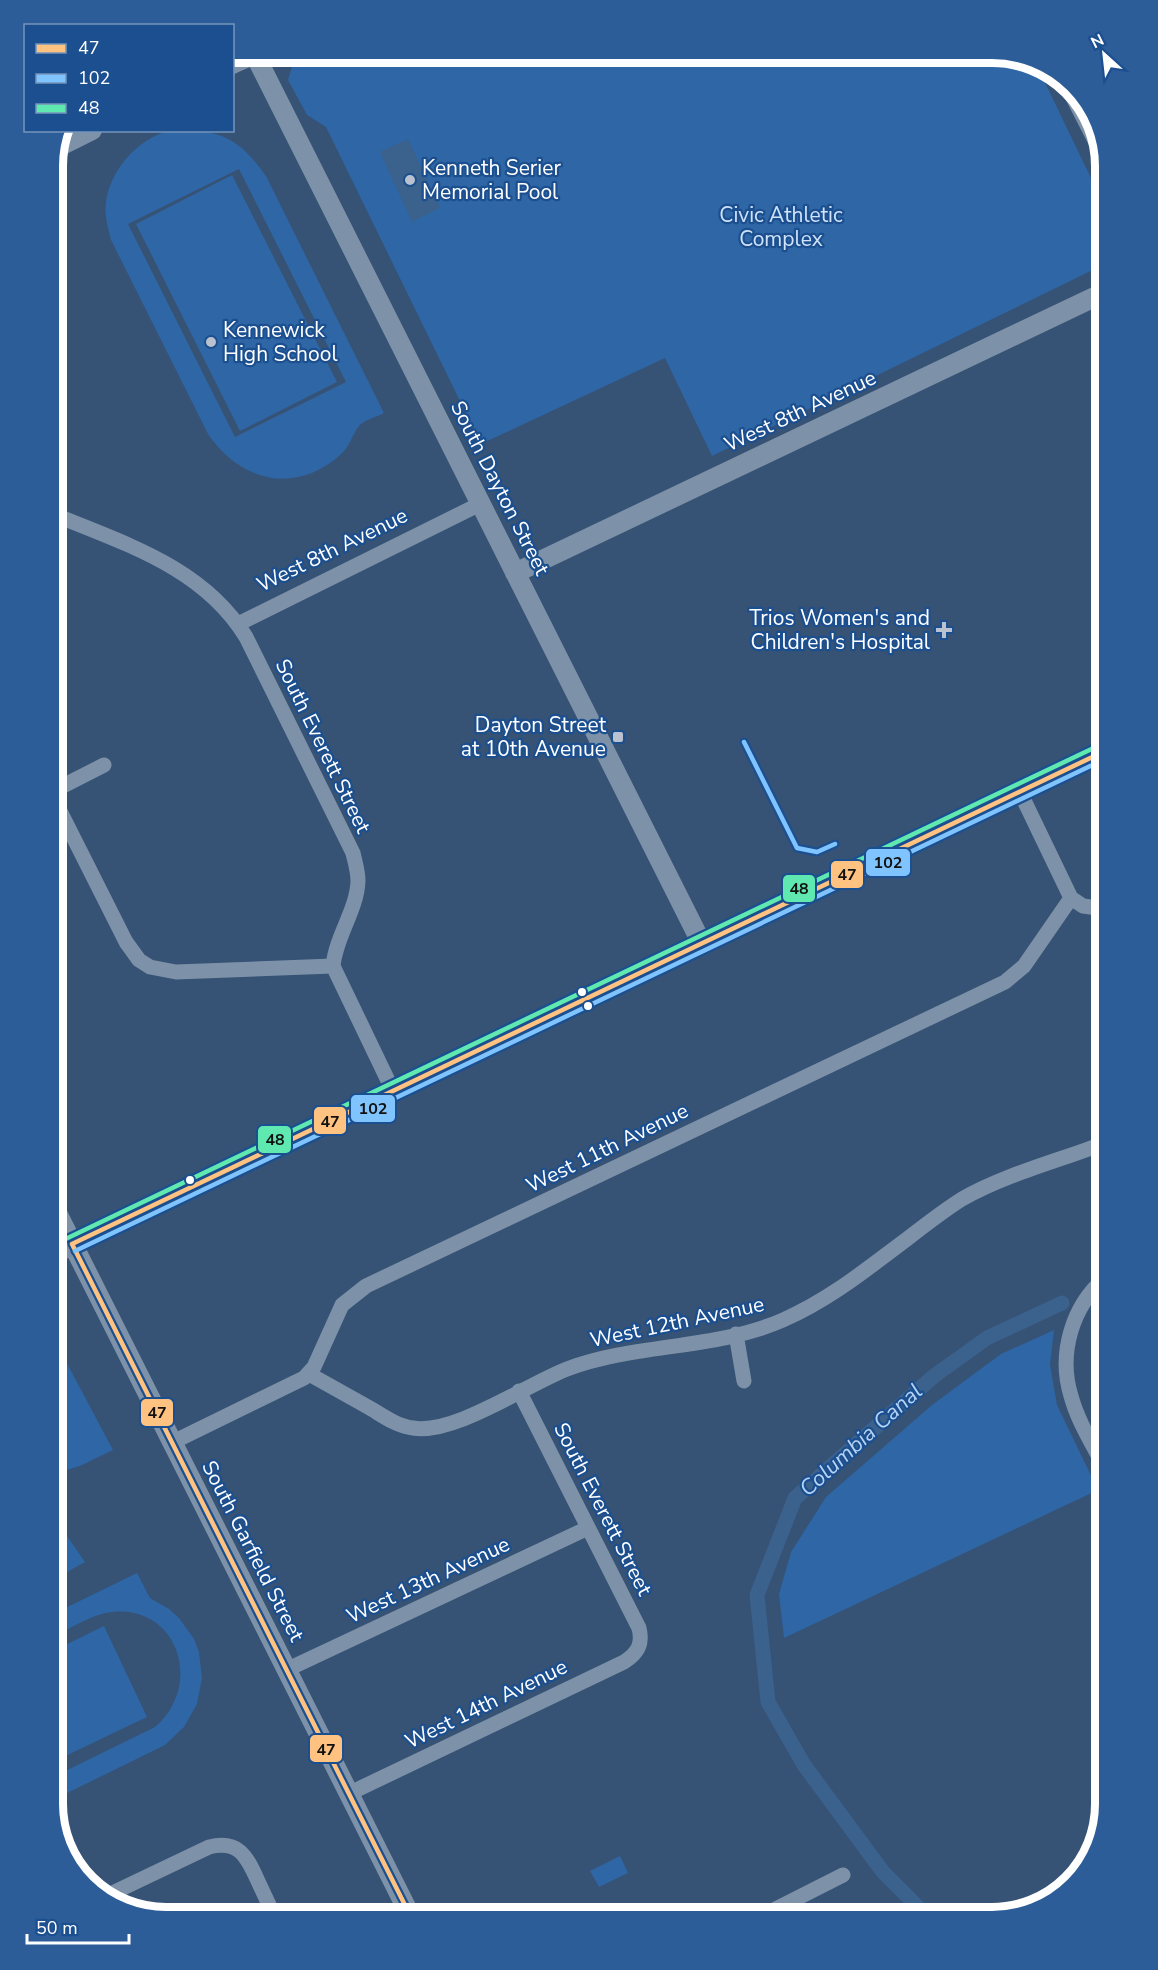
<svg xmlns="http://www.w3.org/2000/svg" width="1158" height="1970" font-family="'Nunito Sans',sans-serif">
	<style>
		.green { fill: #2f66a5; fill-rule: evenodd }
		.water { fill: #3b618d }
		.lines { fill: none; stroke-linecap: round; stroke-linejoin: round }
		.canal { stroke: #3b618d; stroke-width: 15 }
		.minor { stroke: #7d92a8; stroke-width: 15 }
		.tertiary { stroke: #7d92a8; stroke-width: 20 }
		.secondary { stroke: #798da4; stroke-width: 22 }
		.bus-1-casing { stroke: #1b4f8f; stroke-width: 9 }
		.bus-2-casing { stroke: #1b4f8f; stroke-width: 9 }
		.bus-3-casing { stroke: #1b4f8f; stroke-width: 9 }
		.bus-1 { stroke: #ffc280; stroke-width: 4.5 }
		.bus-2 { stroke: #80c4ff; stroke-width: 4.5 }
		.bus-3 { stroke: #60e8b1; stroke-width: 4.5 }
		.poi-dot { fill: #b9c2ce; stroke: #1b4f8f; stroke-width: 2 }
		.bus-dot { fill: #fff; stroke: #1b4f8f; stroke-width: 2 }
		.labels { text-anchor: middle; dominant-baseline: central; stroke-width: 4.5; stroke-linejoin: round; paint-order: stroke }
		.poi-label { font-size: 21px; fill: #fff; stroke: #1b4f8f; text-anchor: start }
		.park-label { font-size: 21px; fill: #cfe3fa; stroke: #1b4f8f }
		.street-label { font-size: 21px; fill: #fff; stroke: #1b4f8f }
		.water-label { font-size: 22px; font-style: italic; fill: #b5d3f5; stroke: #1b4f8f }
		.rim { fill: none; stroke: #fff; stroke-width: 8 }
		.line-badge { stroke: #1b4f8f; stroke-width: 2 }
		.pale-badge-label { font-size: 16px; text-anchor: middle; font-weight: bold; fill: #111 }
	</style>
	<rect width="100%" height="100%" fill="#365274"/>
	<!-- green -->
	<path class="green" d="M 343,53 L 1000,53 L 1037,66 L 1105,207 L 1105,264 L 712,456 L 665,358 L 481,444 L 326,127 L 307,115 L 288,80 L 292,66 L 313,67 Z
		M 201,131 C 233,135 248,151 266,176 L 384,413 C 377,417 364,420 359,426 C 352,434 351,446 339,456 C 294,495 240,481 208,434 L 111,240 C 108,227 104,215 106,202 C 110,171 136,140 168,131 C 178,129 190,130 201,131 ZM 239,169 L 346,382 L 235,437 L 128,224 Z
		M 232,175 L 337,382 L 240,431 L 136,224 Z
		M 1054,1330 L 1050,1365 L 1057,1405 L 1098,1490 L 784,1638 L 779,1594 L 791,1552 L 826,1497 L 932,1405 L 1001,1354 Z
		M 53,1337 L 113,1450 L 80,1466 L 53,1474 Z
		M 53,1520 L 65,1533 L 85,1562 L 53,1580 Z
		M 137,1573 L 150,1598 L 169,1609 L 179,1618 L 194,1639 L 199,1652 L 202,1678 L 197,1704 L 184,1727 L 165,1745 L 53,1800 L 53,1777 L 155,1727 C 204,1685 178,1605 112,1612 C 92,1614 71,1628 53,1637 L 53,1614 Z
		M 104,1626 L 147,1717 L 53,1762 L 53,1651 Z
		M 620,1856 L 628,1873 L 599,1887 L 590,1871 Z"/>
	<!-- water -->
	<path class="water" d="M 408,139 L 440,208 L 412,222 L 380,152 Z"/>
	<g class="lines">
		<!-- canal -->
		<path class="canal" d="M 928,1917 L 883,1872 L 804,1765 L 768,1702 L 757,1595 L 795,1498 L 934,1376 L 987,1338 L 1062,1303"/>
		<!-- minor -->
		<path class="minor" d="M 53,514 C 125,544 203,567 246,637 L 353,853 C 355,862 358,871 358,881 C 357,910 336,936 333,966 L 393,1091
			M 238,624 L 480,504
			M 53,791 L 104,765
			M 1020,792 L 1071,898 L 1083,906 L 1105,909
			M 53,797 L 126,942 L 139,960 L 150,967 L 176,972 L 333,966
			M 736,1334 L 744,1381
			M 309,1374 C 329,1385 348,1396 368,1407 C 382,1415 396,1426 413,1428 C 454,1435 526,1385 567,1369 C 636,1343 715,1350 783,1320 C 829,1300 867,1269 907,1239 C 925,1225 943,1211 962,1199 C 1006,1174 1058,1161 1105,1143
			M 171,1443 L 304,1378 L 314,1367 L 342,1305 L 366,1286 L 1005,982 L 1024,966 L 1071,898
			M 1105,1468 C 1093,1445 1078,1422 1071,1396 C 1058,1354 1072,1306 1105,1278
			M 286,1670 L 588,1528
			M 348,1794 L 624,1662 C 638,1653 643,1644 639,1628 L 519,1391
			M 102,1898 L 209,1847 C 238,1840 246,1855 257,1879 C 263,1892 269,1905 275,1917
			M 760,1917 L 843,1875"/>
		<!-- tertiary -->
		<path class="tertiary" d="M 254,53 L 702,944
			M 232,64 L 257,53
			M 1074,94 L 1101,147
			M 58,147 L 92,130
			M 515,573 L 1105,292
			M 53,1205 L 411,1917"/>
		<!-- secondary -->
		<path class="secondary" d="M 53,1253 L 1105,751"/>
		<!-- bus-1 casing -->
		<g class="bus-1-casing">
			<path id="bus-1" d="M 72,1244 L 1105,751
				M 72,1244 L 411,1917"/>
		</g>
		<!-- bus-2 casing -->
		<g class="bus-2-casing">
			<path id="bus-2" d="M 744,742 L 797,848 L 817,852 L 835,844
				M 75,1251 L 1105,759"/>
		</g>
		<!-- bus-3 casing -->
		<g class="bus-3-casing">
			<path id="bus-3" d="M 53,1245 L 1102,744"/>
		</g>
		<!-- bus-1 -->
		<use href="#bus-1" class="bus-1"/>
		<!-- bus-2 -->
		<use href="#bus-2" class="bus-2"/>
		<!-- bus-3 -->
		<use href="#bus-3" class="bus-3"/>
	</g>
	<!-- markers -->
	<g class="poi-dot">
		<circle cx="410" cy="180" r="6"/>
		<circle cx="211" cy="342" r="6"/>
		<path d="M941 621h6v6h6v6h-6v6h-6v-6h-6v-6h6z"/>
		<rect x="612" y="731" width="12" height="12" rx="3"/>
	</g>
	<g class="bus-dot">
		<circle cx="582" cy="992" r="5"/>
		<circle cx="588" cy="1006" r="5"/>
		<circle cx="190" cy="1180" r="5"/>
	</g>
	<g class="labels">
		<!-- poi labels -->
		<g class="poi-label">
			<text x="422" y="168">Kenneth Serier<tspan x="422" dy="24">Memorial Pool</tspan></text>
			<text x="223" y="330">Kennewick<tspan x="223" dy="24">High School</tspan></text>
			<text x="930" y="618" text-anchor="end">Trios Women's and<tspan x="930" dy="24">Children's Hospital</tspan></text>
			<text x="606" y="725" text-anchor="end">Dayton Street<tspan x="606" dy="24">at 10th Avenue</tspan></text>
		</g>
		<!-- park labels -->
		<g class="park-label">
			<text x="781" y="215">Civic Athletic<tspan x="781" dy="24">Complex</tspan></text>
		</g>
		<!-- street labels -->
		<g class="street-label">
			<text transform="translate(800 411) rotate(-25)">West 8th Avenue</text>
			<text transform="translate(500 488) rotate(63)">South Dayton Street</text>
			<text transform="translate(332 550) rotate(-26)">West 8th Avenue</text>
			<text transform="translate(323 746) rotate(64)">South Everett Street</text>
			<text transform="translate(607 1148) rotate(-26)">West 11th Avenue</text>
			<text transform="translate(677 1322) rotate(-12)">West 12th Avenue</text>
			<text transform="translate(603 1509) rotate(63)">South Everett Street</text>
			<text transform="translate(253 1551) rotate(63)">South Garfield Street</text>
			<text transform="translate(428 1580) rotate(-25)">West 13th Avenue</text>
			<text transform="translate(486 1704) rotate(-26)">West 14th Avenue</text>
		</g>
		<!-- water labels -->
		<g class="water-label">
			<text transform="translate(861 1440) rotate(-42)">Columbia Canal</text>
		</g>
	</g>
	<!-- crop -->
	<path d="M0 0H1158V1970H0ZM166 63H992A103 103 0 0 1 1095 166V1804A103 103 0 0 1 992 1907H166A103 103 0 0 1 63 1804V166A103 103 0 0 1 166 63Z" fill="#2d5d98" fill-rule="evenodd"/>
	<path class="rim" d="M166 63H992A103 103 0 0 1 1095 166V1804A103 103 0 0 1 992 1907H166A103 103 0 0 1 63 1804V166A103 103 0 0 1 166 63Z"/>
	<g class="line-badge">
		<rect x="865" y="848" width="46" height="29" rx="6" fill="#80c4ff"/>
		<rect x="830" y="860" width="34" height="29" rx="6" fill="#ffc280"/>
		<rect x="782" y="874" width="34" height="29" rx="6" fill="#60e8b1"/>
		<rect x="350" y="1094" width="46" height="29" rx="6" fill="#80c4ff"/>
		<rect x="313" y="1106" width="34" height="29" rx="6" fill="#ffc280"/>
		<rect x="257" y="1125" width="35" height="29" rx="6" fill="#60e8b1"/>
		<rect x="140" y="1398" width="34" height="29" rx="6" fill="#ffc280"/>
		<rect x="309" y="1734" width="34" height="29" rx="6" fill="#ffc280"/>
	</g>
	<g class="pale-badge-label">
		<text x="888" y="868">102</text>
		<text x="847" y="880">47</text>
		<text x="799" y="894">48</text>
		<text x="373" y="1114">102</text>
		<text x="330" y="1127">47</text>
		<text x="275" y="1145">48</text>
		<text x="157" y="1418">47</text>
		<text x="326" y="1755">47</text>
	</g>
	<!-- legend -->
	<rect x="24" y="24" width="210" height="108" fill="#1b4f8f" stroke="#7695bc" stroke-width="1.5"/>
	<rect x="36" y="44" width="30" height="9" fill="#ffc280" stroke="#7695bc" stroke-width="1.5"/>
	<text x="78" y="54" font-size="18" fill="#ffffff">47</text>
	<rect x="36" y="74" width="30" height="9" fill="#80c4ff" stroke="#7695bc" stroke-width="1.5"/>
	<text x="78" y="84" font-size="18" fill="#ffffff">102</text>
	<rect x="36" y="104" width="30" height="9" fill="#60e8b1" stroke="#7695bc" stroke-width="1.5"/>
	<text x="78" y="114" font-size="18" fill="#ffffff">48</text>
	<!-- north arrow -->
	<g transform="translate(1104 54) rotate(333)" stroke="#1b4f8f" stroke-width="4.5" paint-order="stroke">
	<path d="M0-4.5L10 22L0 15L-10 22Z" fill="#ffffff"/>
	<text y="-9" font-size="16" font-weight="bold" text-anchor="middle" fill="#ffffff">N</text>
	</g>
	<!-- scale -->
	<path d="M27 1934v9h102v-9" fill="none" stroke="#ffffff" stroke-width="3"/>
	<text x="36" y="1934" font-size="18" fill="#ffffff" stroke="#1b4f8f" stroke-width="4.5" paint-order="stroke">50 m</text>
</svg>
